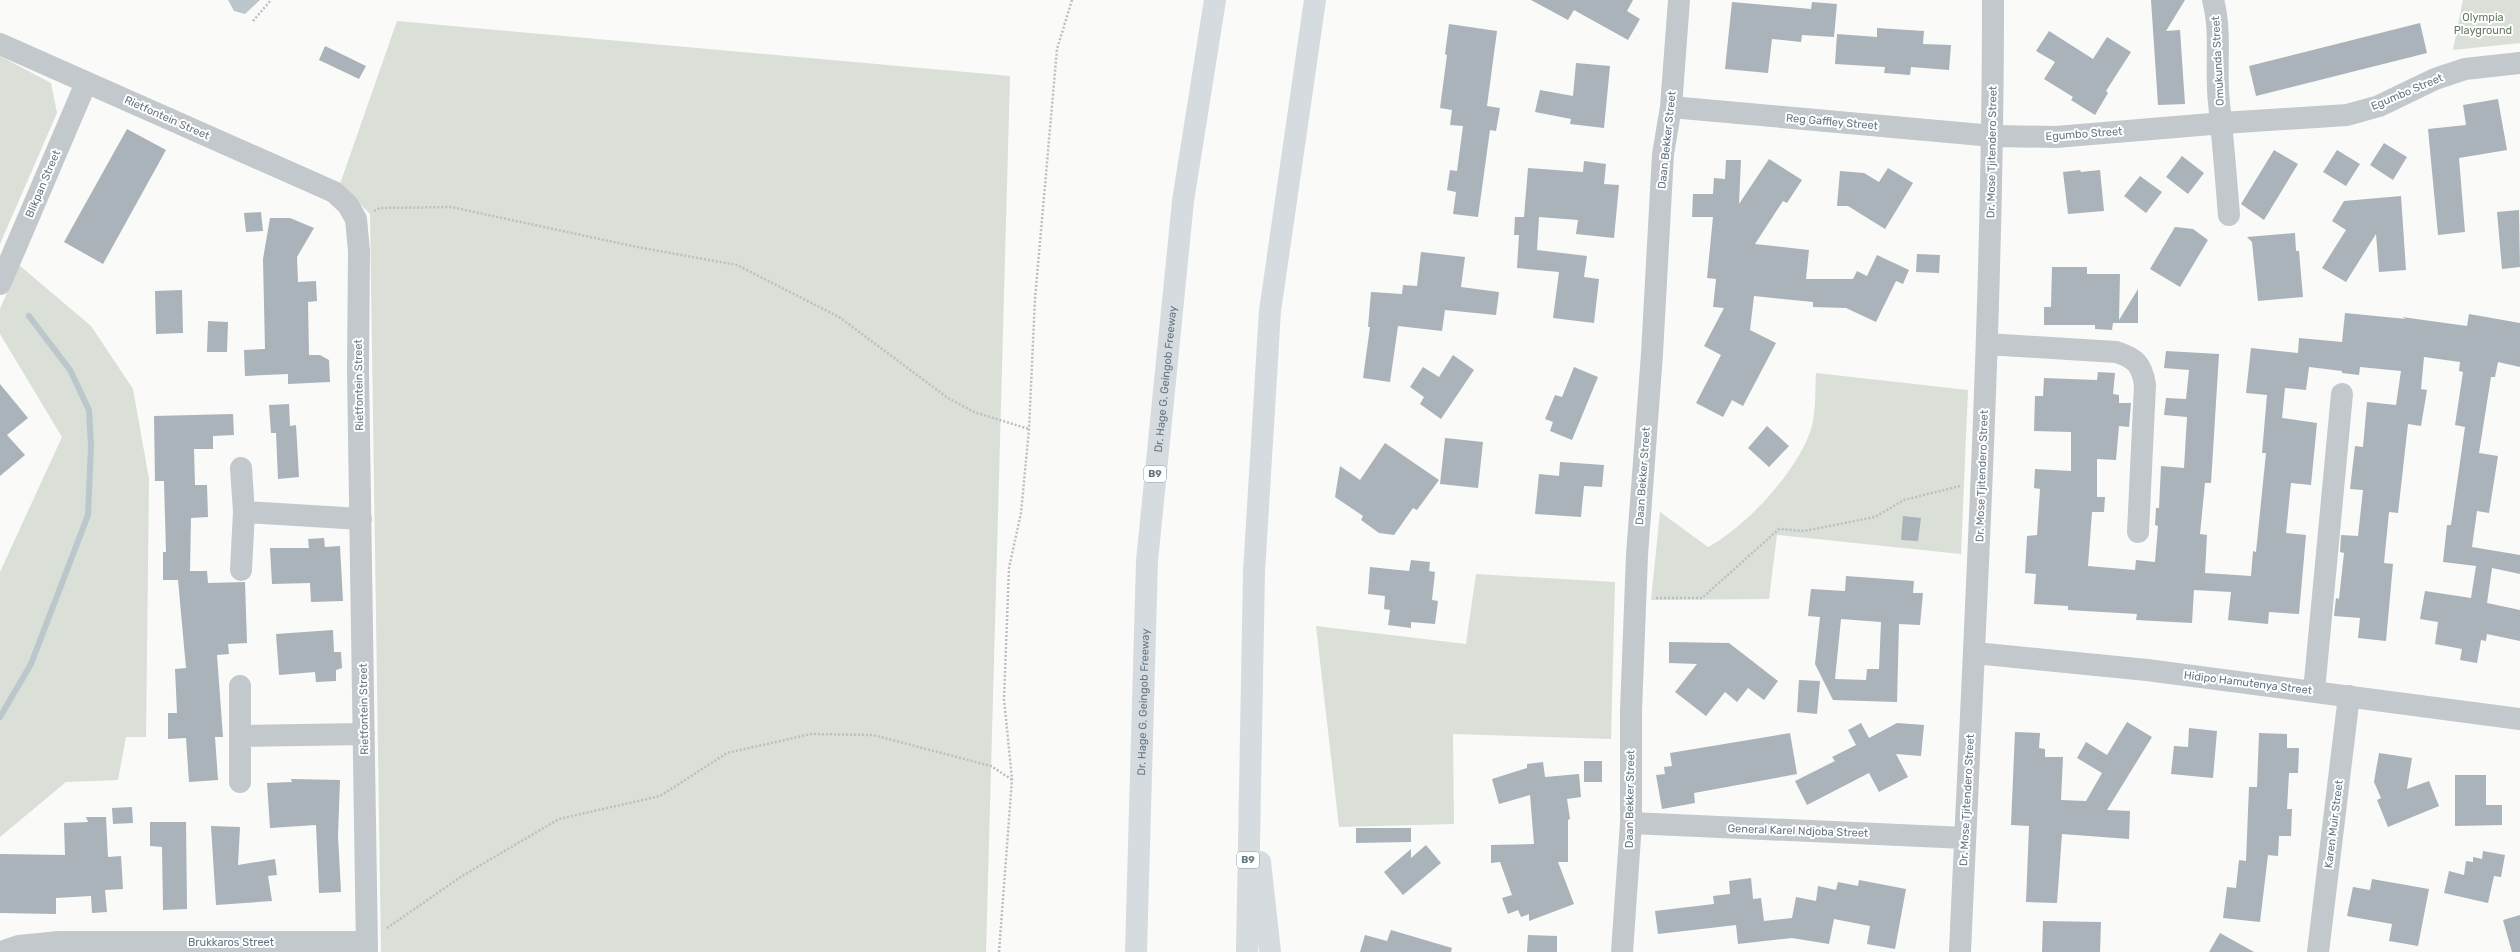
<svg xmlns="http://www.w3.org/2000/svg" width="2520" height="952" font-family="Rubik,sans-serif">
	<style>
		.green { fill: #dadfd7 }
		.water { fill: #bbc7cb }
		.lines { fill: none; stroke-linecap: round; stroke-linejoin: round }
		.stream { stroke: #bbc7cb; stroke-width: 6 }
		.building { fill: #aab3b9; fill-rule: evenodd }
		.path { stroke: #bbbfc2; stroke-width: 2.5; stroke-dasharray: 2 2; stroke-linecap: butt }
		.minor { stroke: #c3c8cc; stroke-width: 22 }
		.highway { stroke: #d6dbdf; stroke-width: 22 }
		.labels { text-anchor: middle; dominant-baseline: central; stroke-width: 4; stroke-linejoin: round; paint-order: stroke }
		.shield { fill: #fff; stroke: #939fa8; stroke-width: 1 }
		.shield-label { font-size: 10px; font-weight: bold; fill: #657683 }
		.park-label { font-size: 11px; fill: #687a64; stroke: #fff }
		.street-label { font-size: 11px; fill: #657683; stroke: #fff }
	</style>
	<rect width="100%" height="100%" fill="#fafaf8"/>
	<!-- green -->
	<path class="green" d="M 2463,0 L 2520,0 L 2520,43 L 2453,50 Z
		M 397,21 L 1010,76 L 986,952 L 381,952 L 370,214 L 340,184 Z
		M 0,56 L 51,83 L 57,113 L 0,244 Z
		M 19,265 L 91,326 L 133,389 L 149,479 L 146,737 L 126,737 L 118,780 L 66,782 L 0,837 L 0,572 L 62,437 L 0,334 L 0,309 Z
		M 1816,373 L 1968,390 L 1961,554 L 1777,535 L 1769,599 L 1651,600 L 1660,512 L 1708,547 C 1746,527 1800,469 1812,426 C 1816,410 1815,390 1816,373 Z
		M 1476,574 L 1615,582 L 1611,739 L 1453,734 L 1454,824 L 1339,827 L 1316,626 L 1466,644 Z"/>
	<!-- water -->
	<path class="water" d="M 228,0 L 260,0 L 245,14 L 234,11 Z"/>
	<g class="lines">
		<!-- stream -->
		<path class="stream" d="M 0,717 L 31,664 L 88,515 L 91,446 L 89,410 L 70,370 L 29,316"/>
	</g>
	<!-- building -->
	<path class="building" d="M 1531,0 L 1633,0 L 1627,11 L 1640,19 L 1628,40 L 1574,10 L 1568,20 Z
		M 2151,0 L 2185,0 L 2166,31 L 2180,30 L 2185,104 L 2158,105 Z
		M 1732,2 L 1811,9 L 1812,2 L 1837,4 L 1834,37 L 1802,35 L 1801,42 L 1772,39 L 1768,73 L 1725,69 Z
		M 2420,23 L 2427,53 L 2256,96 L 2249,66 Z
		M 1449,24 L 1497,31 L 1487,106 L 1500,108 L 1496,131 L 1490,130 L 1478,217 L 1453,214 L 1456,192 L 1447,190 L 1450,170 L 1457,171 L 1463,126 L 1450,125 L 1452,110 L 1440,108 L 1447,55 L 1445,54 Z
		M 1877,28 L 1924,31 L 1923,44 L 1951,45 L 1949,70 L 1911,67 L 1910,75 L 1884,73 L 1885,67 L 1835,64 L 1837,34 L 1877,37 Z
		M 2049,31 L 2093,59 L 2107,37 L 2131,52 L 2106,91 L 2108,93 L 2095,115 L 2071,100 L 2073,97 L 2044,79 L 2055,62 L 2036,51 Z
		M 325,46 L 366,66 L 359,79 L 319,60 Z
		M 1576,63 L 1610,66 L 1604,128 L 1570,124 L 1571,119 L 1535,112 L 1540,90 L 1573,96 Z
		M 2498,99 L 2507,150 L 2459,158 L 2465,232 L 2438,235 L 2428,129 L 2466,125 L 2463,105 Z
		M 127,129 L 166,150 L 103,264 L 64,242 Z
		M 2384,143 L 2407,157 L 2393,180 L 2370,165 Z
		M 2274,150 L 2298,164 L 2264,220 L 2241,204 Z
		M 2337,150 L 2360,164 L 2346,186 L 2323,172 Z
		M 2182,156 L 2204,173 L 2188,194 L 2166,177 Z
		M 1769,159 L 1802,180 L 1787,203 L 1783,201 L 1755,244 L 1809,250 L 1806,279 L 1853,279 L 1857,271 L 1867,276 L 1877,255 L 1909,270 L 1903,284 L 1896,281 L 1876,322 L 1846,308 L 1813,307 L 1813,302 L 1754,296 L 1750,330 L 1776,343 L 1743,406 L 1732,400 L 1723,417 L 1696,403 L 1721,355 L 1704,346 L 1724,308 L 1713,307 L 1716,279 L 1707,278 L 1713,217 L 1692,217 L 1693,194 L 1713,194 L 1714,178 L 1725,179 L 1726,160 L 1741,160 L 1739,204 Z
		M 1584,161 L 1606,164 L 1604,184 L 1619,185 L 1614,238 L 1576,234 L 1578,220 L 1539,217 L 1537,250 L 1587,256 L 1584,277 L 1599,279 L 1594,323 L 1553,318 L 1559,272 L 1517,268 L 1519,235 L 1514,235 L 1515,217 L 1524,217 L 1528,168 L 1583,172 Z
		M 1888,168 L 1913,183 L 1885,229 L 1848,206 L 1837,206 L 1840,171 L 1864,173 L 1879,182 Z
		M 2080,170 L 2081,172 L 2100,170 L 2104,211 L 2068,214 L 2063,172 Z
		M 2140,176 L 2162,192 L 2146,213 L 2124,196 Z
		M 2401,196 L 2406,270 L 2379,272 L 2376,234 L 2346,282 L 2322,268 L 2346,230 L 2332,221 L 2344,201 Z
		M 2519,210 L 2520,267 L 2502,269 L 2497,212 Z
		M 261,212 L 263,231 L 246,232 L 244,213 Z
		M 270,218 L 290,218 L 314,228 L 297,257 L 298,282 L 316,281 L 317,301 L 308,302 L 309,355 L 320,355 L 329,360 L 330,382 L 288,384 L 288,374 L 245,376 L 244,350 L 265,349 L 263,259 Z
		M 2175,227 L 2193,229 L 2208,240 L 2180,287 L 2150,269 Z
		M 2295,233 L 2296,251 L 2299,251 L 2303,297 L 2258,301 L 2252,242 L 2247,237 Z
		M 1421,252 L 1465,257 L 1461,287 L 1499,292 L 1496,315 L 1445,310 L 1442,331 L 1398,326 L 1390,382 L 1363,378 L 1370,327 L 1368,327 L 1371,292 L 1402,294 L 1403,285 L 1417,286 Z
		M 1917,254 L 1940,255 L 1939,273 L 1916,272 Z
		M 2052,267 L 2087,267 L 2087,274 L 2120,274 L 2119,320 L 2138,289 L 2138,323 L 2113,323 L 2112,330 L 2095,329 L 2095,325 L 2044,325 L 2044,307 L 2051,307 Z
		M 182,290 L 183,333 L 156,334 L 155,291 Z
		M 2345,313 L 2406,319 L 2402,317 L 2467,326 L 2469,314 L 2520,323 L 2520,367 L 2498,362 L 2495,377 L 2491,377 L 2479,453 L 2498,456 L 2489,513 L 2477,511 L 2472,547 L 2520,555 L 2520,574 L 2492,568 L 2487,603 L 2520,610 L 2520,641 L 2487,634 L 2486,641 L 2481,640 L 2477,663 L 2460,660 L 2462,649 L 2435,644 L 2438,622 L 2420,619 L 2425,591 L 2471,598 L 2476,566 L 2443,562 L 2447,525 L 2451,525 L 2465,427 L 2455,425 L 2463,372 L 2459,371 L 2460,362 L 2424,357 L 2421,389 L 2427,390 L 2421,426 L 2408,424 L 2398,513 L 2389,512 L 2384,563 L 2393,564 L 2386,641 L 2358,638 L 2360,618 L 2334,616 L 2336,598 L 2339,599 L 2344,553 L 2340,552 L 2341,535 L 2358,536 L 2363,490 L 2350,489 L 2355,446 L 2363,447 L 2367,402 L 2396,405 L 2401,371 L 2360,367 L 2359,375 L 2342,373 L 2342,371 L 2309,367 L 2306,390 L 2285,388 L 2282,418 L 2317,423 L 2311,485 L 2291,483 L 2286,533 L 2306,535 L 2299,614 L 2269,612 L 2268,624 L 2228,620 L 2231,592 L 2194,590 L 2192,623 L 2136,620 L 2137,614 L 2068,610 L 2068,606 L 2034,604 L 2036,574 L 2025,573 L 2027,536 L 2037,535 L 2040,489 L 2034,488 L 2035,469 L 2071,471 L 2071,432 L 2034,431 L 2035,396 L 2043,396 L 2044,378 L 2097,380 L 2098,372 L 2115,373 L 2113,394 L 2119,395 L 2119,403 L 2131,403 L 2129,427 L 2119,426 L 2116,460 L 2097,459 L 2097,497 L 2105,497 L 2104,512 L 2092,512 L 2088,566 L 2135,570 L 2136,560 L 2155,562 L 2158,526 L 2155,525 L 2156,508 L 2159,508 L 2161,466 L 2184,468 L 2187,417 L 2164,415 L 2166,398 L 2186,399 L 2189,370 L 2164,368 L 2166,351 L 2219,354 L 2211,483 L 2205,483 L 2200,534 L 2207,535 L 2205,573 L 2251,576 L 2253,551 L 2256,552 L 2266,453 L 2262,453 L 2267,395 L 2246,393 L 2251,348 L 2298,353 L 2299,338 L 2342,342 Z
		M 208,321 L 228,322 L 227,352 L 207,352 Z
		M 1453,355 L 1474,370 L 1441,419 L 1420,404 L 1424,397 L 1410,387 L 1423,367 L 1439,377 Z
		M 1574,367 L 1598,377 L 1572,440 L 1550,431 L 1553,422 L 1545,419 L 1555,395 L 1562,397 Z
		M 0,384 L 28,418 L 7,435 L 25,455 L 0,476 Z
		M 289,404 L 290,426 L 296,425 L 299,477 L 278,479 L 276,433 L 271,433 L 269,405 Z
		M 233,414 L 234,435 L 213,436 L 213,449 L 194,449 L 195,485 L 207,485 L 208,517 L 191,518 L 190,571 L 207,571 L 208,583 L 245,582 L 247,643 L 228,644 L 229,654 L 217,655 L 223,737 L 215,737 L 218,780 L 189,782 L 186,738 L 168,739 L 168,713 L 177,713 L 175,669 L 186,668 L 178,580 L 163,580 L 163,552 L 166,552 L 164,481 L 155,481 L 154,416 Z
		M 1767,426 L 1789,446 L 1769,467 L 1748,448 Z
		M 1445,438 L 1483,442 L 1478,488 L 1440,484 Z
		M 1385,443 L 1439,480 L 1417,510 L 1413,508 L 1394,535 L 1379,533 L 1361,520 L 1363,516 L 1335,497 L 1340,466 L 1360,480 Z
		M 1560,462 L 1604,465 L 1602,487 L 1584,486 L 1581,517 L 1535,514 L 1539,474 L 1559,476 Z
		M 1903,516 L 1921,518 L 1918,541 L 1901,540 Z
		M 324,538 L 325,547 L 340,546 L 343,601 L 311,602 L 310,583 L 272,584 L 270,548 L 309,548 L 308,539 Z
		M 1411,560 L 1430,562 L 1429,571 L 1435,572 L 1432,600 L 1438,601 L 1435,624 L 1411,622 L 1411,628 L 1388,625 L 1390,610 L 1384,609 L 1385,596 L 1368,594 L 1370,567 L 1409,571 Z
		M 1846,576 L 1914,581 L 1913,593 L 1923,593 L 1920,625 L 1899,624 L 1897,702 L 1833,700 L 1815,664 L 1820,617 L 1808,616 L 1811,589 L 1845,591 ZM 1841,619 L 1881,622 L 1879,669 L 1867,669 L 1866,680 L 1835,679 Z
		M 333,630 L 334,652 L 341,652 L 342,668 L 336,670 L 336,681 L 316,682 L 315,672 L 279,675 L 276,634 Z
		M 1669,642 L 1729,643 L 1778,681 L 1764,700 L 1748,688 L 1737,702 L 1725,692 L 1706,716 L 1675,692 L 1697,664 L 1669,663 Z
		M 1799,680 L 1820,681 L 1817,714 L 1797,712 Z
		M 2127,722 L 2152,737 L 2107,810 L 2130,811 L 2129,839 L 2062,834 L 2057,903 L 2026,902 L 2029,826 L 2011,825 L 2015,732 L 2040,733 L 2039,748 L 2045,749 L 2045,757 L 2063,757 L 2061,800 L 2086,801 L 2102,773 L 2077,758 L 2086,742 L 2107,755 Z
		M 1861,723 L 1869,738 L 1897,723 L 1924,725 L 1921,756 L 1896,754 L 1908,777 L 1879,792 L 1869,773 L 1807,805 L 1795,781 L 1835,761 L 1832,757 L 1856,745 L 1848,730 Z
		M 2189,728 L 2217,731 L 2213,778 L 2171,774 L 2174,746 L 2188,747 Z
		M 1790,733 L 1797,774 L 1694,793 L 1695,803 L 1662,809 L 1656,775 L 1665,774 L 1664,767 L 1672,766 L 1670,753 Z
		M 2259,733 L 2287,734 L 2287,748 L 2299,748 L 2298,773 L 2289,773 L 2287,809 L 2292,809 L 2291,836 L 2279,836 L 2278,856 L 2268,855 L 2260,922 L 2223,918 L 2227,887 L 2236,888 L 2239,860 L 2246,861 L 2249,787 L 2257,787 Z
		M 2379,753 L 2412,758 L 2407,789 L 2429,781 L 2439,806 L 2388,827 L 2377,800 L 2381,798 L 2374,782 Z
		M 1584,761 L 1602,761 L 1602,782 L 1584,782 Z
		M 1543,762 L 1545,777 L 1579,774 L 1581,797 L 1567,799 L 1570,819 L 1568,820 L 1568,862 L 1558,862 L 1574,904 L 1529,921 L 1529,914 L 1521,917 L 1518,910 L 1508,914 L 1502,898 L 1512,895 L 1500,862 L 1491,863 L 1491,845 L 1534,844 L 1530,795 L 1499,804 L 1492,779 L 1527,768 L 1527,764 Z
		M 2455,775 L 2486,775 L 2486,805 L 2502,805 L 2502,825 L 2455,826 Z
		M 291,779 L 340,780 L 338,836 L 341,892 L 319,893 L 316,825 L 270,828 L 267,783 L 292,782 Z
		M 132,807 L 133,823 L 113,824 L 112,808 Z
		M 86,817 L 106,817 L 108,857 L 121,856 L 123,889 L 105,890 L 107,912 L 92,913 L 91,896 L 56,898 L 56,914 L 0,913 L 0,854 L 65,855 L 64,823 L 88,822 Z
		M 150,822 L 186,822 L 187,909 L 163,910 L 162,847 L 150,846 Z
		M 211,826 L 240,827 L 238,865 L 275,859 L 277,875 L 268,876 L 272,901 L 216,905 Z
		M 1356,828 L 1411,828 L 1411,842 L 1356,843 Z
		M 1426,845 L 1441,863 L 1403,895 L 1384,872 L 1411,849 L 1411,858 Z
		M 2483,851 L 2505,855 L 2501,877 L 2494,876 L 2488,903 L 2444,893 L 2449,871 L 2464,875 L 2466,861 L 2473,862 L 2473,857 L 2482,859 Z
		M 1751,878 L 1753,899 L 1761,898 L 1764,921 L 1792,918 L 1796,897 L 1816,901 L 1818,886 L 1836,890 L 1838,882 L 1858,886 L 1859,880 L 1906,889 L 1895,949 L 1867,944 L 1870,926 L 1834,919 L 1829,944 L 1792,938 L 1738,944 L 1736,925 L 1658,934 L 1655,911 L 1714,904 L 1713,896 L 1730,894 L 1729,881 Z
		M 2372,879 L 2429,889 L 2418,946 L 2389,941 L 2392,924 L 2347,916 L 2353,887 L 2370,890 Z
		M 2520,915 L 2520,952 L 2512,952 L 2503,920 Z
		M 2043,921 L 2101,922 L 2100,952 L 2042,952 Z
		M 1391,930 L 1452,948 L 1451,952 L 1360,952 L 1365,935 L 1387,941 Z
		M 2220,933 L 2254,952 L 2209,952 Z
		M 1528,935 L 1557,936 L 1557,952 L 1527,952 Z"/>
	<g class="lines">
		<!-- path -->
		<path class="path" d="M 253,21 L 271,0
			M 374,211 L 380,208 L 451,207 L 637,247 L 737,265 L 839,317 L 948,398 L 974,412 L 1029,429
			M 1656,598 L 1702,598 L 1779,529 L 1804,531 L 1875,517 L 1904,500 L 1960,486
			M 387,928 L 462,876 L 559,819 L 660,796 L 727,753 L 811,734 L 873,735 L 991,766 L 1011,779
			M 999,952 L 1012,779 L 1004,699 L 1009,568 L 1021,513 L 1029,429 L 1035,299 L 1057,49 L 1072,0"/>
		<!-- minor -->
		<path class="minor" d="M 2213,0 C 2222,34 2215,68 2219,103 C 2223,140 2226,178 2229,215
			M 0,44 L 334,192 L 348,205 L 356,219 L 359,251 L 358,371 L 367,952
			M 1671,107 L 1993,136 L 2056,137 L 2223,123 L 2347,115 L 2379,106 L 2435,79 L 2465,69 L 2520,63
			M 0,284 L 86,83
			M 1987,344 L 2116,352 C 2136,358 2142,365 2145,385 L 2138,532
			M 241,468 L 244,512 L 241,570
			M 244,512 L 361,519
			M 1975,653 L 2147,670 L 2520,719
			M 240,686 L 240,782
			M 2314,691 L 2342,394
			M 240,736 L 364,734
			M 1631,823 L 1965,838
			M 1,952 L 19,946 L 59,942 L 367,942
			M 1622,952 L 1631,823 L 1631,711 L 1637,555 L 1652,354 L 1663,154 L 1671,107 L 1679,0
			M 1960,952 C 1974,635 1993,318 1993,0
			M 2318,952 L 2349,696"/>
		<!-- highway -->
		<g class="highway">
			<path d="M 1260,862 L 1270,952"/>
			<path id="s1" d="M 1136,952 L 1147,561 L 1183,201 L 1215,0"/>
			<path d="M 1247,952 L 1254,572 L 1270,311 L 1315,0"/>
		</g>
	</g>
	<g class="labels">
		<!-- shield labels -->
		<g class="shield">
			<rect x="1144" y="466" width="22" height="16" rx="3"/>
			<rect x="1237" y="852" width="22" height="16" rx="3"/>
		</g>
		<g class="shield-label">
			<text x="1155" y="474">B9</text>
			<text x="1248" y="860">B9</text>
		</g>
		<!-- park labels -->
		<g class="park-label">
			<text x="2483" y="17">Olympia<tspan x="2483" dy="13">Playground</tspan></text>
		</g>
		<!-- street labels -->
		<g class="street-label">
			<text transform="translate(2218 61) rotate(-93)">Omukunda Street</text>
			<text transform="translate(2407 92) rotate(-23)">Egumbo Street</text>
			<text transform="translate(167 118) rotate(24)">Rietfontein Street</text>
			<text transform="translate(1832 122) rotate(5)">Reg Gaffley Street</text>
			<text transform="translate(2084 134) rotate(-4)">Egumbo Street</text>
			<text transform="translate(1667 140) rotate(-84)">Daan Bekker Street</text>
			<text transform="translate(1992 152) rotate(-89)">Dr. Mose Tjitendero Street</text>
			<text transform="translate(43 184) rotate(-67)">Blikpan Street</text>
			<text stroke="none"><textPath href="#s1" startOffset="574">Dr. Hage G. Geingob Freeway</textPath></text>
			<text transform="translate(359 385) rotate(-91)">Rietfontein Street</text>
			<text transform="translate(1643 476) rotate(-86)">Daan Bekker Street</text>
			<text transform="translate(1982 476) rotate(-88)">Dr. Mose Tjitendero Street</text>
			<text transform="translate(2248 683) rotate(7)">Hidipo Hamutenya Street</text>
			<text stroke="none"><textPath href="#s1" startOffset="250">Dr. Hage G. Geingob Freeway</textPath></text>
			<text transform="translate(364 709) rotate(-91)">Rietfontein Street</text>
			<text transform="translate(1630 799) rotate(-89)">Daan Bekker Street</text>
			<text transform="translate(1967 800) rotate(-87)">Dr. Mose Tjitendero Street</text>
			<text transform="translate(2334 824) rotate(-83)">Karen Muir Street</text>
			<text transform="translate(1798 831) rotate(2)">General Karel Ndjoba Street</text>
			<text x="231" y="942">Brukkaros Street</text>
		</g>
	</g>
</svg>
